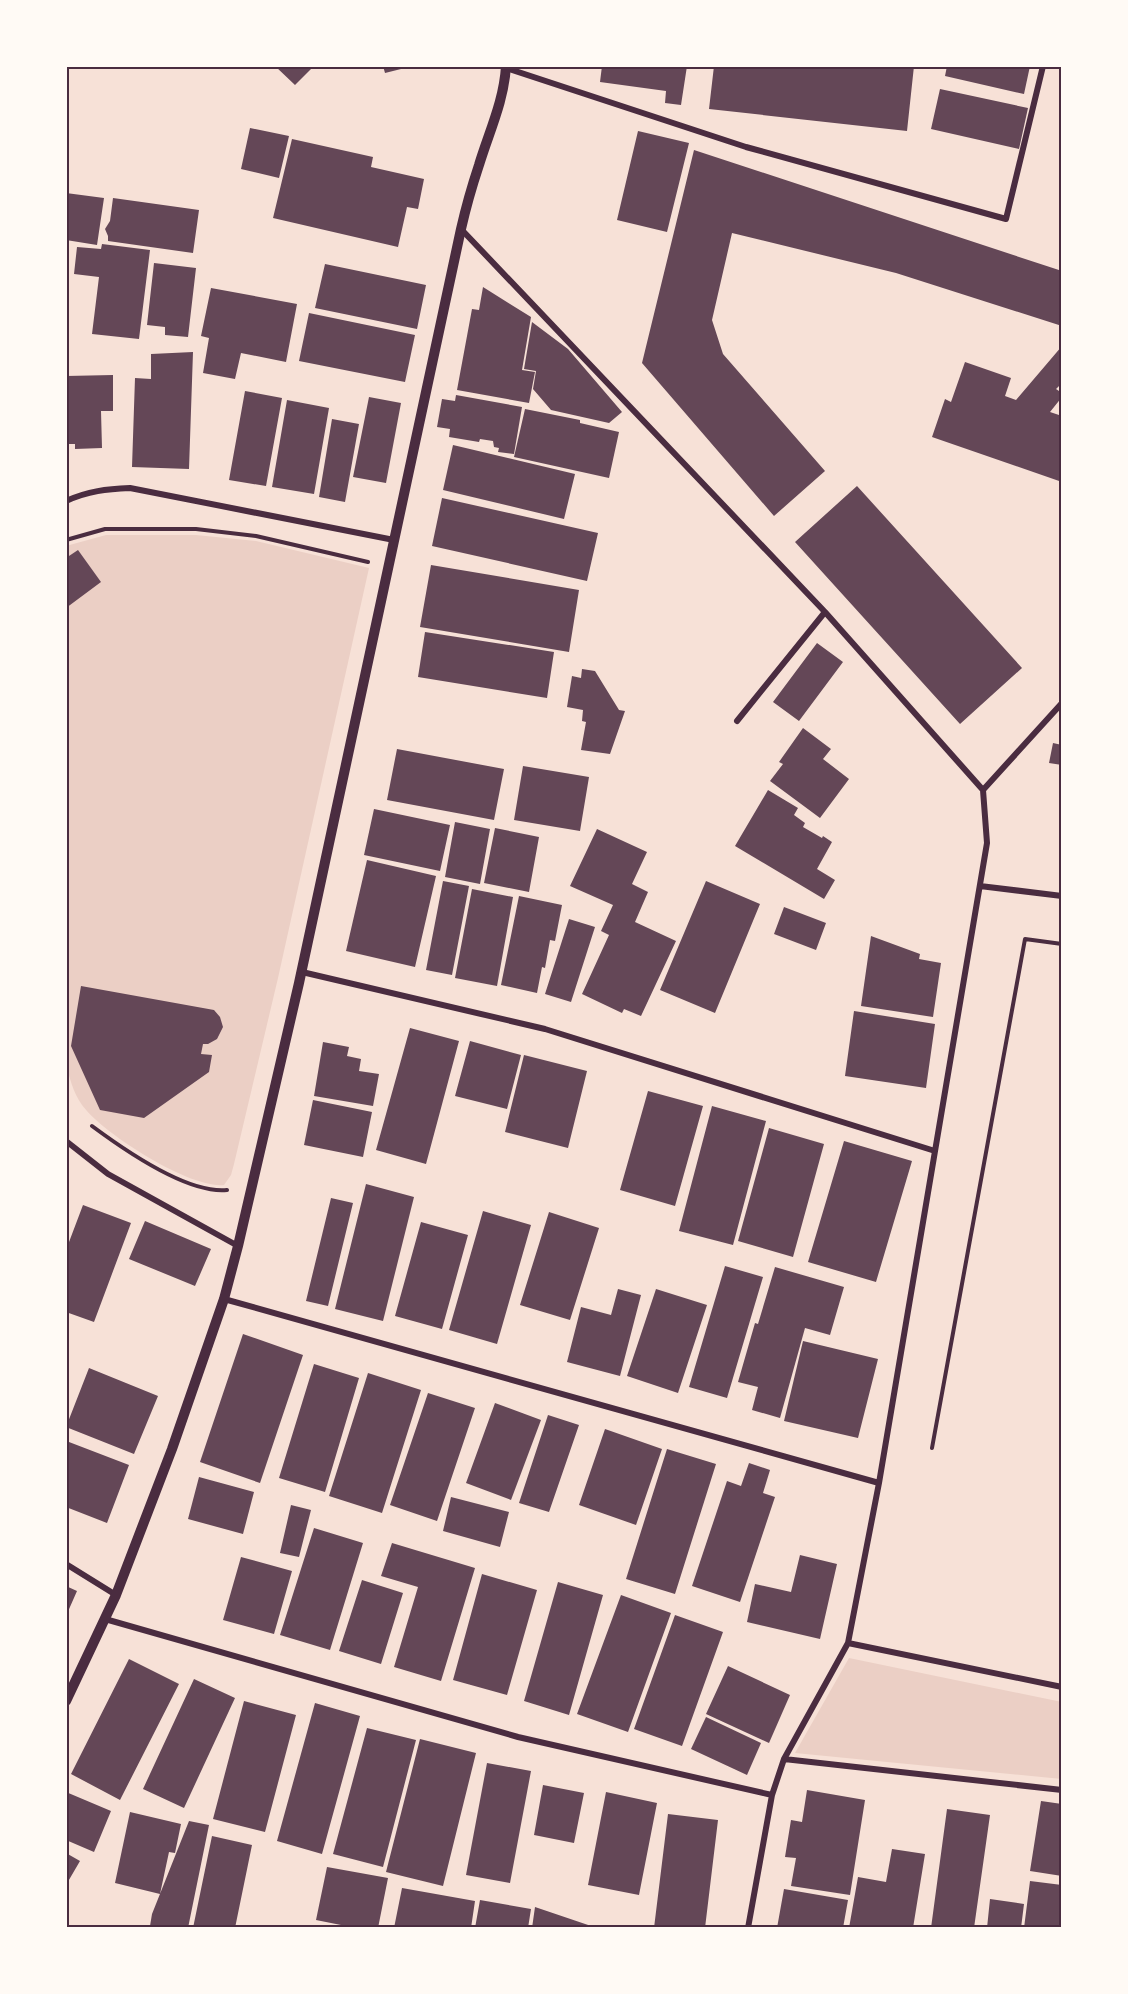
<svg xmlns="http://www.w3.org/2000/svg" width="1128" height="1994" font-family="'DejaVu Sans',sans-serif">
	<style>
		.green { fill: #ebcfc5 }
		.building { fill: #644757 }
		.lines { fill: none; stroke-linecap: round; stroke-linejoin: round }
		.path { stroke: #4a2c40; stroke-width: 4 }
		.minor { stroke: #4a2c40; stroke-width: 6 }
		.tertiary { stroke: #4a2c40; stroke-width: 10 }
		.neatline { fill: none; stroke: #4a2c40; stroke-width: 2 }
	</style>
	<rect width="100%" height="100%" fill="#f7e1d7"/>
	<!-- green -->
	<path class="green" d="M 106,535 L 196,535 L 256,541 L 369,568 L 278,978 L 234,1164 L 231,1175 L 224,1185 C 190,1189 102,1133 82,1105 C 73,1092 69,1077 66,1062 L 66,546 Z
		M 849,1658 L 1062,1702 L 1062,1779 L 795,1753 Z"/>
	<!-- building -->
	<path class="building" d="M 275,66 L 314,66 L 295,85 Z
		M 383,66 L 409,66 L 409,67 L 385,73 Z
		M 602,66 L 687,66 L 681,105 L 665,103 L 666,91 L 600,82 Z
		M 714,66 L 914,66 L 907,131 L 709,109 Z
		M 947,66 L 1030,66 L 1024,94 L 945,76 Z
		M 940,89 L 1028,108 L 1019,149 L 931,129 Z
		M 250,128 L 289,136 L 279,178 L 241,169 Z
		M 638,131 L 689,143 L 667,232 L 617,220 Z
		M 292,139 L 373,157 L 371,167 L 424,179 L 418,209 L 407,207 L 398,247 L 273,218 Z
		M 694,150 L 1062,271 L 1062,326 L 896,273 L 732,233 L 712,320 L 723,354 L 825,471 L 774,516 L 642,363 Z
		M 66,193 L 104,198 L 97,245 L 66,240 Z
		M 113,198 L 199,210 L 193,253 L 108,241 L 108,236 L 105,229 L 110,221 Z
		M 102,244 L 150,250 L 139,339 L 92,334 L 99,277 L 74,274 L 77,247 L 101,249 Z
		M 154,263 L 196,268 L 188,337 L 165,335 L 165,327 L 147,325 Z
		M 325,264 L 426,285 L 417,329 L 315,308 Z
		M 483,287 L 531,317 L 522,370 L 535,372 L 529,403 L 457,390 L 472,309 L 479,310 Z
		M 211,288 L 297,304 L 286,362 L 241,353 L 235,379 L 203,373 L 209,338 L 201,336 Z
		M 309,313 L 415,335 L 405,382 L 299,361 Z
		M 532,322 L 568,349 L 622,412 L 609,423 L 551,410 L 533,389 L 536,371 L 524,369 Z
		M 1062,346 L 1062,383 L 1056,389 L 1062,393 L 1062,397 L 1050,412 L 1062,416 L 1062,482 L 932,437 L 945,399 L 951,402 L 965,362 L 1011,378 L 1005,396 L 1016,400 Z
		M 193,352 L 189,469 L 132,467 L 135,378 L 151,379 L 151,354 Z
		M 113,375 L 113,411 L 101,411 L 102,448 L 75,449 L 75,444 L 66,444 L 66,376 Z
		M 245,391 L 282,398 L 266,486 L 229,480 Z
		M 456,395 L 522,407 L 514,454 L 498,452 L 499,448 L 494,447 L 493,441 L 480,439 L 479,442 L 449,437 L 450,429 L 437,427 L 442,399 L 455,401 Z
		M 369,397 L 401,403 L 386,483 L 353,477 Z
		M 287,400 L 329,408 L 314,494 L 272,487 Z
		M 525,409 L 580,420 L 580,423 L 619,432 L 609,478 L 514,457 Z
		M 332,419 L 359,424 L 345,502 L 319,497 Z
		M 453,445 L 575,474 L 564,519 L 443,490 Z
		M 857,486 L 1022,668 L 960,724 L 795,542 Z
		M 442,498 L 598,533 L 587,581 L 432,546 Z
		M 78,550 L 101,582 L 66,608 L 66,558 Z
		M 431,565 L 579,590 L 569,652 L 420,627 Z
		M 425,632 L 554,652 L 547,698 L 418,677 Z
		M 817,643 L 843,662 L 799,721 L 773,702 Z
		M 582,669 L 595,671 L 619,710 L 625,711 L 610,754 L 581,750 L 586,722 L 582,721 L 583,710 L 567,707 L 572,676 L 581,678 Z
		M 803,728 L 831,749 L 823,759 L 849,779 L 820,818 L 770,781 L 783,764 L 779,762 Z
		M 1053,743 L 1062,745 L 1062,765 L 1049,763 Z
		M 397,749 L 504,769 L 494,820 L 387,800 Z
		M 523,766 L 589,777 L 580,831 L 514,820 Z
		M 768,790 L 798,808 L 794,815 L 805,823 L 803,827 L 822,838 L 823,836 L 832,842 L 817,869 L 835,880 L 824,899 L 735,846 Z
		M 374,809 L 450,825 L 440,871 L 364,855 Z
		M 455,822 L 490,829 L 480,884 L 445,877 Z
		M 495,828 L 539,837 L 529,892 L 484,883 Z
		M 597,829 L 647,852 L 632,884 L 648,892 L 635,922 L 676,941 L 641,1016 L 624,1009 L 622,1013 L 582,994 L 609,935 L 601,931 L 613,905 L 570,886 Z
		M 367,860 L 436,876 L 415,967 L 346,951 Z
		M 443,881 L 469,886 L 452,975 L 426,970 Z
		M 706,881 L 760,904 L 715,1013 L 660,990 Z
		M 472,889 L 513,897 L 497,986 L 455,978 Z
		M 519,896 L 562,905 L 555,941 L 550,940 L 545,968 L 542,967 L 537,993 L 501,985 Z
		M 784,907 L 826,923 L 816,950 L 774,934 Z
		M 569,919 L 595,927 L 571,1002 L 545,994 Z
		M 871,936 L 920,954 L 919,959 L 941,963 L 933,1017 L 861,1006 Z
		M 81,986 L 214,1010 L 220,1017 L 223,1027 L 217,1039 L 208,1044 L 203,1044 L 201,1054 L 212,1055 L 209,1072 L 144,1118 L 100,1110 L 71,1046 Z
		M 854,1011 L 935,1024 L 926,1088 L 845,1076 Z
		M 410,1028 L 459,1041 L 426,1164 L 376,1150 Z
		M 470,1041 L 521,1055 L 507,1109 L 455,1096 Z
		M 323,1042 L 349,1047 L 347,1056 L 361,1059 L 359,1071 L 379,1074 L 373,1106 L 314,1096 Z
		M 524,1055 L 587,1071 L 568,1148 L 505,1132 Z
		M 648,1091 L 703,1106 L 675,1206 L 620,1190 Z
		M 313,1100 L 372,1112 L 363,1157 L 304,1145 Z
		M 712,1106 L 766,1121 L 733,1245 L 679,1231 Z
		M 769,1128 L 824,1144 L 793,1257 L 738,1241 Z
		M 844,1141 L 912,1161 L 876,1282 L 808,1262 Z
		M 366,1184 L 414,1197 L 383,1321 L 335,1309 Z
		M 331,1198 L 353,1203 L 328,1306 L 306,1301 Z
		M 83,1205 L 131,1223 L 94,1322 L 66,1312 L 66,1250 Z
		M 483,1211 L 531,1225 L 497,1344 L 449,1330 Z
		M 549,1212 L 599,1228 L 570,1320 L 520,1305 Z
		M 145,1221 L 211,1249 L 195,1286 L 129,1259 Z
		M 421,1222 L 468,1235 L 442,1329 L 395,1316 Z
		M 725,1266 L 763,1277 L 727,1398 L 689,1387 Z
		M 775,1267 L 844,1287 L 830,1335 L 805,1328 L 780,1418 L 752,1410 L 758,1387 L 738,1382 L 755,1323 L 758,1324 Z
		M 618,1289 L 641,1295 L 620,1376 L 567,1362 L 581,1307 L 611,1315 Z
		M 656,1289 L 707,1305 L 678,1393 L 627,1376 Z
		M 243,1334 L 303,1355 L 260,1483 L 200,1462 Z
		M 803,1341 L 878,1359 L 858,1438 L 784,1421 Z
		M 314,1364 L 359,1378 L 325,1492 L 279,1478 Z
		M 89,1368 L 158,1396 L 134,1454 L 66,1427 Z
		M 368,1373 L 421,1390 L 382,1513 L 329,1496 Z
		M 428,1393 L 475,1408 L 437,1521 L 390,1505 Z
		M 495,1403 L 541,1420 L 511,1500 L 466,1483 Z
		M 548,1415 L 579,1425 L 549,1512 L 519,1503 Z
		M 605,1429 L 662,1449 L 636,1525 L 579,1505 Z
		M 69,1442 L 129,1465 L 107,1523 L 66,1507 L 66,1450 Z
		M 667,1449 L 716,1464 L 675,1594 L 626,1579 Z
		M 749,1463 L 770,1470 L 763,1493 L 775,1497 L 740,1602 L 692,1586 L 727,1481 L 741,1486 Z
		M 199,1477 L 254,1492 L 243,1534 L 188,1519 Z
		M 451,1497 L 509,1512 L 500,1547 L 443,1531 Z
		M 291,1505 L 311,1510 L 299,1557 L 280,1553 Z
		M 314,1528 L 363,1543 L 330,1650 L 280,1635 Z
		M 392,1543 L 475,1568 L 441,1681 L 394,1667 L 418,1587 L 381,1576 Z
		M 800,1555 L 837,1564 L 820,1639 L 747,1622 L 755,1584 L 791,1592 Z
		M 241,1557 L 292,1571 L 274,1634 L 223,1620 Z
		M 482,1574 L 537,1590 L 507,1695 L 453,1680 Z
		M 362,1580 L 403,1593 L 381,1664 L 339,1651 Z
		M 558,1582 L 603,1595 L 569,1715 L 524,1701 Z
		M 66,1586 L 77,1591 L 66,1616 Z
		M 621,1595 L 671,1613 L 628,1732 L 577,1714 Z
		M 675,1615 L 723,1632 L 682,1746 L 634,1729 Z
		M 129,1659 L 179,1684 L 120,1800 L 71,1774 Z
		M 728,1666 L 790,1695 L 769,1743 L 706,1714 Z
		M 194,1679 L 235,1698 L 184,1808 L 143,1789 Z
		M 244,1701 L 296,1715 L 265,1832 L 213,1819 Z
		M 315,1703 L 360,1716 L 322,1854 L 277,1841 Z
		M 706,1717 L 761,1743 L 747,1775 L 691,1749 Z
		M 367,1728 L 416,1740 L 383,1867 L 333,1854 Z
		M 420,1739 L 476,1753 L 443,1886 L 386,1872 Z
		M 487,1763 L 531,1771 L 510,1883 L 466,1875 Z
		M 543,1785 L 584,1793 L 574,1843 L 534,1835 Z
		M 807,1790 L 865,1800 L 850,1895 L 791,1886 L 796,1858 L 785,1857 L 791,1820 L 802,1822 Z
		M 66,1792 L 111,1811 L 94,1852 L 66,1840 Z
		M 606,1792 L 657,1803 L 639,1895 L 588,1885 Z
		M 1041,1801 L 1062,1804 L 1062,1876 L 1030,1871 Z
		M 947,1809 L 990,1815 L 974,1928 L 931,1928 Z
		M 130,1812 L 181,1824 L 175,1853 L 169,1852 L 160,1894 L 115,1883 Z
		M 668,1814 L 718,1820 L 705,1928 L 654,1928 Z
		M 189,1821 L 209,1825 L 188,1928 L 150,1926 L 152,1914 Z
		M 212,1836 L 252,1845 L 235,1928 L 193,1928 Z
		M 892,1849 L 925,1854 L 913,1928 L 849,1928 L 858,1877 L 886,1882 Z
		M 66,1853 L 80,1861 L 66,1885 Z
		M 327,1867 L 388,1878 L 378,1928 L 356,1928 L 316,1920 Z
		M 1030,1881 L 1062,1885 L 1062,1928 L 1024,1928 Z
		M 402,1888 L 475,1901 L 471,1928 L 394,1928 Z
		M 784,1889 L 848,1900 L 843,1928 L 777,1928 Z
		M 990,1899 L 1024,1904 L 1021,1928 L 987,1928 Z
		M 480,1900 L 531,1909 L 528,1928 L 475,1928 Z
		M 535,1907 L 597,1928 L 532,1928 Z"/>
	<g class="lines">
		<!-- path -->
		<path class="path" d="M 66,540 L 105,529 L 196,529 L 256,536 L 368,562
			M 92,1126 C 123,1149 187,1194 227,1190
			M 932,1448 L 1025,939 L 1062,944"/>
		<!-- minor -->
		<path class="minor" d="M 506,68 L 746,147 L 1006,219 L 1043,66
			M 461,229 L 825,612 L 983,790
			M 66,501 C 88,491 107,489 130,488 L 394,540
			M 737,721 L 825,612
			M 983,790 L 1062,703
			M 980,886 L 1062,896
			M 302,972 L 545,1029 L 935,1151
			M 66,1141 L 108,1174 L 238,1246
			M 224,1299 L 879,1483
			M 66,1564 L 116,1595
			M 105,1619 L 518,1737 L 772,1795
			M 848,1643 L 1062,1687
			M 784,1759 L 1062,1790
			M 748,1928 L 772,1795 L 784,1759 L 848,1643 L 879,1483 L 987,843 L 983,790"/>
		<!-- tertiary -->
		<path class="tertiary" d="M 66,1701 L 116,1595 L 172,1449 L 224,1299 L 238,1246 L 299,983 L 461,229 C 466,207 472,186 479,165 C 489,132 504,101 506,66"/>
	</g>
	<!-- border -->
	<rect width="1128" height="1994" fill="none" stroke="#fffaf5" stroke-width="135"/>
	<rect x="68" y="68" width="992" height="1858" class="neatline"/>
</svg>
